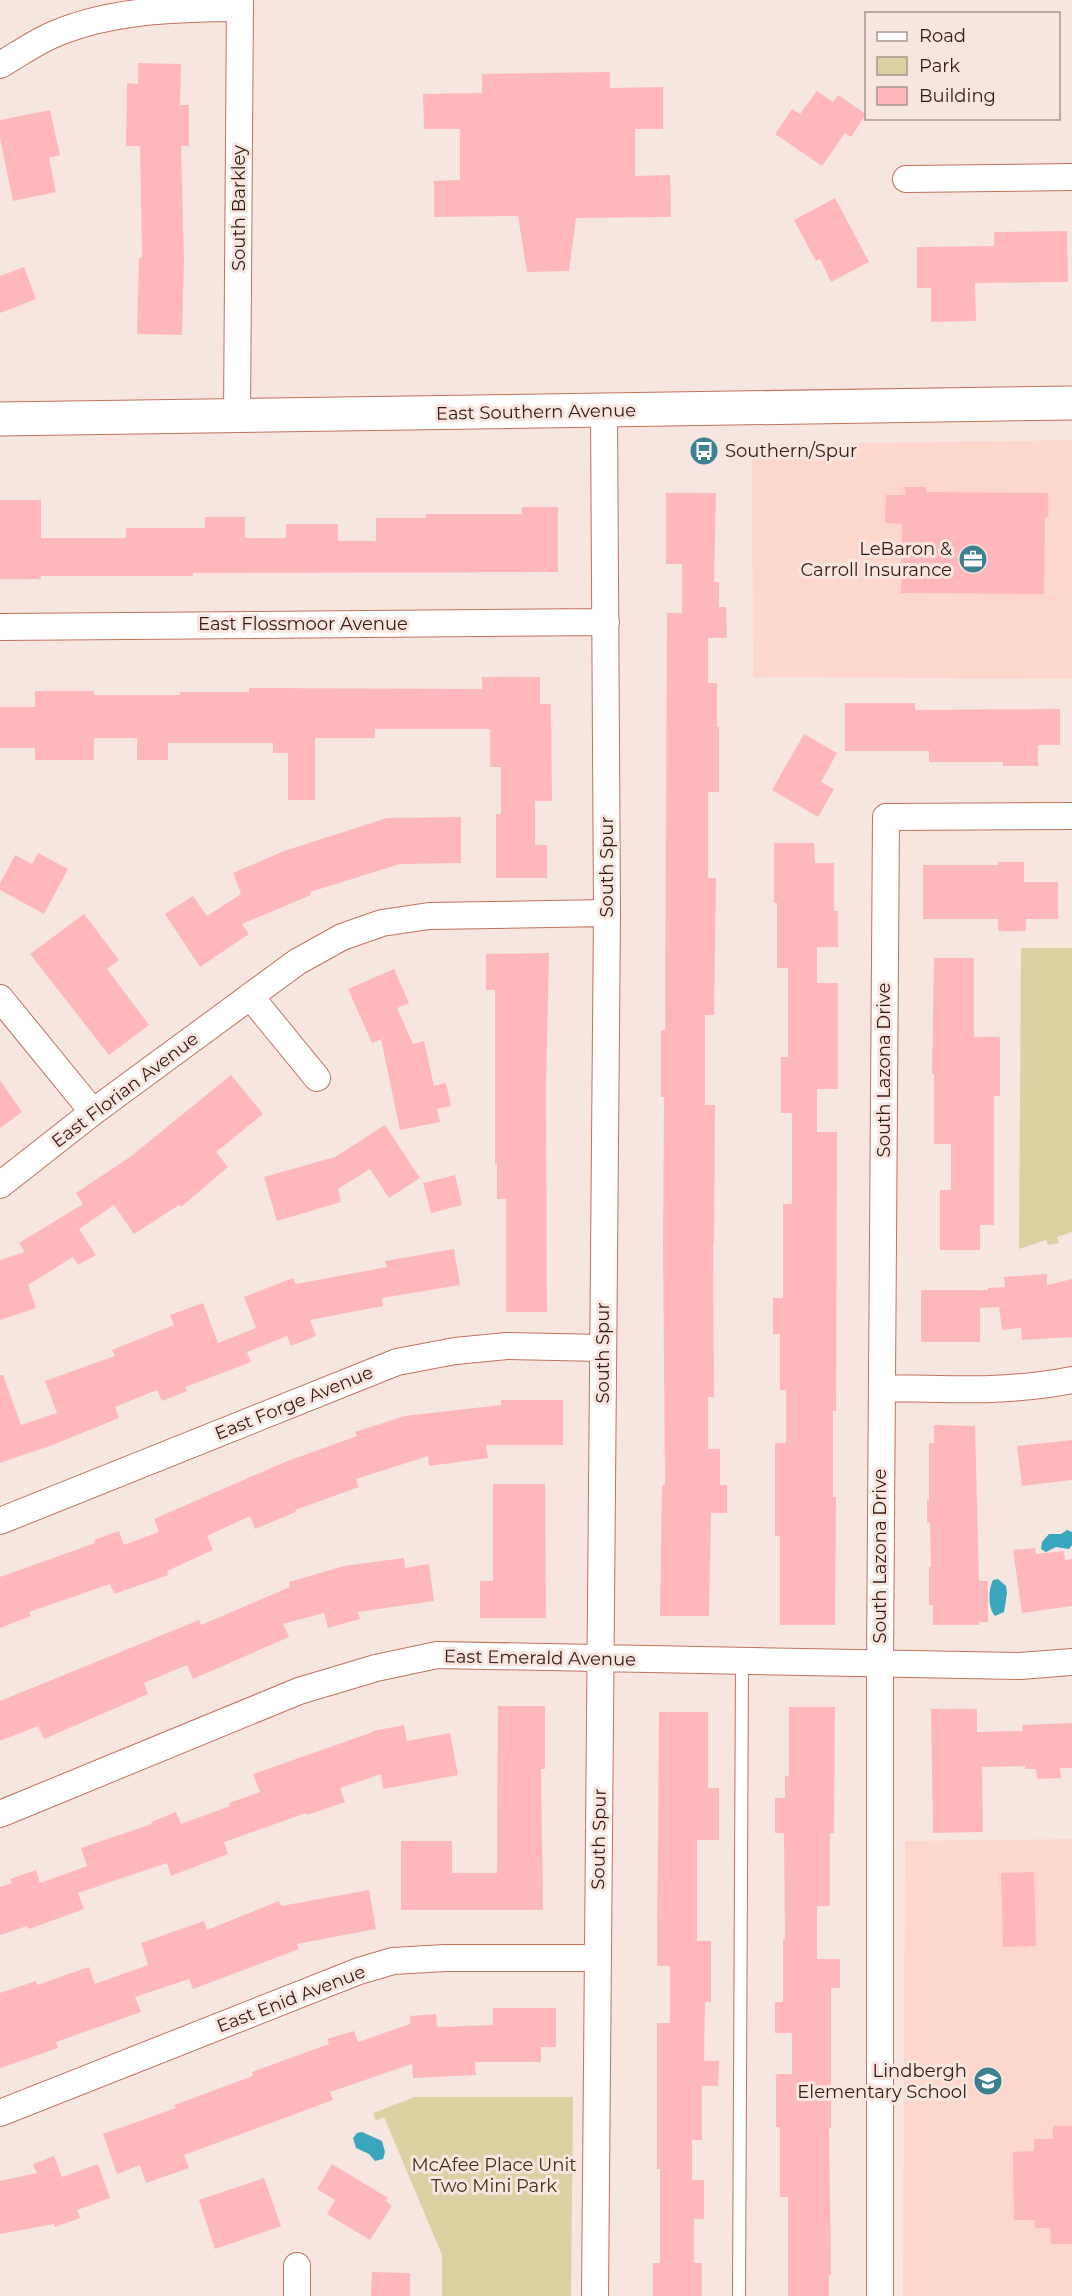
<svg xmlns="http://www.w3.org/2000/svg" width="1072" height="2296" font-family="Montserrat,sans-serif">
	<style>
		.built { fill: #fdd7cc }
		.green { fill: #ddd1a3 }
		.water { fill: #3aa6be }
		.building { fill: #feb8bc }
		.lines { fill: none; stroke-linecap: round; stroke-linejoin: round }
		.lane-casing { stroke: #c0725d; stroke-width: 14 }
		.street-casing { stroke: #c0725d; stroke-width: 28 }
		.secondary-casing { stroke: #c0725d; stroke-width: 35 }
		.lane { stroke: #fff; stroke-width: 12 }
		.street { stroke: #fff; stroke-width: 26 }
		.secondary { stroke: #fff; stroke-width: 33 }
		.labels { text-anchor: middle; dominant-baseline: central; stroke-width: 6; stroke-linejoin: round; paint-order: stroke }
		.street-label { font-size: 18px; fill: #391a11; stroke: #f7e5e0 }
		.poi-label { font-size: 18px; fill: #391a11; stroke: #f7e5e0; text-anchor: end }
		.park-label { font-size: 18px; fill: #3b320f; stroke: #f7e5e0 }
	</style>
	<rect width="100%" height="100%" fill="#f7e5e0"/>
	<!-- built -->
	<path class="built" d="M 1072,440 L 1072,679 L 753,677 L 752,445 Z
		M 1072,1839 L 1072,2296 L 903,2296 L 905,1841 Z"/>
	<!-- green -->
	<path class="green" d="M 1021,948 L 1072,948 L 1072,1232 L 1057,1237 L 1059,1243 L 1048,1245 L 1046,1240 L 1019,1249 Z
		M 415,2097 L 573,2097 L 571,2296 L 442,2296 L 442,2255 L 384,2117 L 376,2121 L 373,2113 Z"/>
	<!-- water -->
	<path class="water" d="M 1067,1530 L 1072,1532 L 1072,1545 L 1069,1549 L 1056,1547 L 1046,1552 L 1041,1549 L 1042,1542 L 1049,1534 L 1061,1534 Z
		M 998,1579 L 1006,1586 L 1007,1593 L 1004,1612 L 995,1616 C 988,1608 988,1590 993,1580 Z
		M 362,2132 L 382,2141 L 385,2152 L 383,2159 L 375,2161 L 369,2154 L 356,2148 L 353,2138 L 357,2133 Z"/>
	<!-- building -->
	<path class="building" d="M 138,63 L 181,64 L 180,105 L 189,105 L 189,146 L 181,146 L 184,259 L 182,335 L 137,334 L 139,258 L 142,258 L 140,146 L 126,146 L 127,83 L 138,84 Z
		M 610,72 L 610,88 L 663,87 L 663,129 L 635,129 L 635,176 L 670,175 L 671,217 L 576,218 L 569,271 L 527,272 L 518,216 L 434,217 L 434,181 L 460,180 L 460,129 L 424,129 L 423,94 L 482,93 L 482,74 Z
		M 817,91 L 833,102 L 838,95 L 866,114 L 851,137 L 845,133 L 822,166 L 775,134 L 792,109 L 800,114 Z
		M 50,110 L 60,155 L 49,158 L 56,192 L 13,201 L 0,138 L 0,120 Z
		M 835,198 L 869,262 L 831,282 L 820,259 L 816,261 L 794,220 Z
		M 1067,231 L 1068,282 L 975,283 L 976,321 L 931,322 L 931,288 L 917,288 L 917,247 L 994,246 L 994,232 Z
		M 24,267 L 36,299 L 0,313 L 0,276 Z
		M 904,487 L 926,487 L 926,492 L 1048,493 L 1048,517 L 1045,517 L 1044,594 L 901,593 L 902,524 L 885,523 L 886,495 L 906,495 Z
		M 666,493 L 716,493 L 714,582 L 719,582 L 719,607 L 726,607 L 727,638 L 708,638 L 708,683 L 717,683 L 717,727 L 719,727 L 719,792 L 708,792 L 708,878 L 716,878 L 714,1015 L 705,1015 L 705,1105 L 715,1105 L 714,1244 L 713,1244 L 714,1397 L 708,1397 L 708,1449 L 720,1449 L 720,1485 L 727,1485 L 727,1513 L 711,1513 L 709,1616 L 660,1616 L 662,1485 L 665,1485 L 663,1244 L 664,1097 L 661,1097 L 661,1030 L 665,1030 L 667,613 L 682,613 L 682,564 L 666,564 Z
		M 0,500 L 41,500 L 41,538 L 126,538 L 126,528 L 205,528 L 205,517 L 245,517 L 245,538 L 286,538 L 286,524 L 338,524 L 338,541 L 376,541 L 376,518 L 426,518 L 426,514 L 522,514 L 522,507 L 558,507 L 558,572 L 193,573 L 193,576 L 41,576 L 41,579 L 0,579 Z
		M 482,677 L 540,677 L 540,704 L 551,704 L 552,801 L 535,801 L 535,845 L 547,845 L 547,878 L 496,878 L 496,814 L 501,814 L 501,767 L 490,767 L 490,729 L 375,729 L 375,738 L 315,738 L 315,800 L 288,800 L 288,753 L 273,753 L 273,743 L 168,743 L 168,760 L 137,760 L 137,738 L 94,738 L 94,760 L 35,760 L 35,748 L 0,748 L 0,707 L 35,707 L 35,691 L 94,691 L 94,695 L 180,695 L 180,692 L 249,692 L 249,688 L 482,689 Z
		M 845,703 L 915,703 L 915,710 L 1060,709 L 1060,745 L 1038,745 L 1038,766 L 1003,766 L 1003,762 L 929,762 L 929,751 L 845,751 Z
		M 804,734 L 837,753 L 821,782 L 834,789 L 818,817 L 772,790 Z
		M 461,817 L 461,863 L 400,864 L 310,892 L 311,895 L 242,924 L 249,934 L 200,967 L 165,914 L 193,896 L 207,916 L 241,894 L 233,873 L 284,851 L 387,818 Z
		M 774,843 L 814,843 L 815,863 L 834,863 L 834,911 L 838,911 L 838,947 L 817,947 L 817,983 L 838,983 L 838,1089 L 817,1089 L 817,1132 L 837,1132 L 836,1411 L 833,1411 L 833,1497 L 836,1497 L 835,1625 L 780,1625 L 780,1536 L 775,1536 L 775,1443 L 786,1443 L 786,1390 L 780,1390 L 780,1334 L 773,1334 L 773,1298 L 783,1298 L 783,1204 L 792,1204 L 792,1113 L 781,1113 L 781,1057 L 788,1057 L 788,968 L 777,968 L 777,903 L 774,903 Z
		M 38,853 L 68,869 L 44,914 L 0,890 L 0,884 L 15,855 L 32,864 Z
		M 998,862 L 1024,862 L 1024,882 L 1058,882 L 1058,919 L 1026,919 L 1026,931 L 998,931 L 998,919 L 923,919 L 923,865 L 998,865 Z
		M 84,914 L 119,960 L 107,969 L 149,1025 L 109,1055 L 30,954 Z
		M 549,953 L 546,1088 L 547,1312 L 506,1312 L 506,1199 L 497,1199 L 497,1164 L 495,1164 L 495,990 L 486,990 L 486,954 Z
		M 934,958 L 974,958 L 974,1037 L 1000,1037 L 1000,1096 L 994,1096 L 994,1225 L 980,1225 L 980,1250 L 940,1250 L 940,1190 L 951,1190 L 951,1144 L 934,1144 L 934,1074 L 932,1074 Z
		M 394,969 L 409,1003 L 397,1008 L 413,1044 L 424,1041 L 434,1086 L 446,1083 L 451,1106 L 437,1109 L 440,1122 L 400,1130 L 381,1039 L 372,1043 L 348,989 Z
		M 231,1075 L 263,1114 L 216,1152 L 228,1167 L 181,1207 L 179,1205 L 134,1234 L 114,1205 L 79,1229 L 96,1255 L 78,1265 L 73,1257 L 28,1285 L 36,1308 L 0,1320 L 0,1260 L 25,1252 L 19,1243 L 83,1204 L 76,1193 L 130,1157 Z
		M 0,1080 L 22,1112 L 0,1128 Z
		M 385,1125 L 420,1178 L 389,1198 L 370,1169 L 338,1189 L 341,1202 L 277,1221 L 264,1177 L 335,1157 Z
		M 455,1175 L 462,1205 L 431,1213 L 423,1183 Z
		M 454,1249 L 460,1285 L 382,1298 L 383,1306 L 310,1320 L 316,1336 L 291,1346 L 287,1336 L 247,1352 L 251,1362 L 185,1387 L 187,1391 L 162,1401 L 157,1390 L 115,1407 L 119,1418 L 55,1444 L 0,1463 L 0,1375 L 3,1375 L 21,1425 L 57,1413 L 45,1381 L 115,1356 L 112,1350 L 174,1325 L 170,1315 L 203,1303 L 218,1343 L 256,1328 L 244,1297 L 293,1278 L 296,1284 L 387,1267 L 385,1261 Z
		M 1047,1274 L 1047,1285 L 1072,1279 L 1072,1337 L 1022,1340 L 1021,1328 L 1002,1330 L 999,1307 L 980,1308 L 980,1342 L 921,1342 L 921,1290 L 988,1290 L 988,1288 L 1005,1287 L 1004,1277 Z
		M 501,1400 L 563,1400 L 563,1445 L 486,1445 L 488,1458 L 429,1466 L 428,1456 L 356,1479 L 359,1487 L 295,1510 L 296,1512 L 255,1529 L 250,1516 L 207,1536 L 213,1550 L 167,1571 L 168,1575 L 114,1594 L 110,1584 L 29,1612 L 31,1616 L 0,1628 L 0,1577 L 95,1543 L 94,1540 L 119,1531 L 124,1545 L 159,1532 L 154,1519 L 285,1462 L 357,1436 L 355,1432 L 404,1416 L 501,1405 Z
		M 934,1425 L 975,1426 L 979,1581 L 988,1581 L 988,1622 L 979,1622 L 979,1625 L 933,1625 L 933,1605 L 929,1605 L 929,1567 L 931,1567 L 930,1523 L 927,1523 L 927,1500 L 929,1500 L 929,1443 L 934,1443 Z
		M 1072,1440 L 1072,1480 L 1022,1486 L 1017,1446 Z
		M 493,1484 L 545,1484 L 546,1618 L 480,1618 L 480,1581 L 493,1581 Z
		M 1035,1548 L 1036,1554 L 1064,1551 L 1065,1560 L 1072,1559 L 1072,1606 L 1022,1613 L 1013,1550 Z
		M 404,1558 L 405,1568 L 429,1564 L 434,1601 L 358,1612 L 360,1619 L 328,1628 L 324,1613 L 283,1624 L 289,1637 L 193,1679 L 187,1665 L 144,1683 L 148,1694 L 44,1739 L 38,1726 L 0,1741 L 0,1701 L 199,1620 L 201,1625 L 290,1587 L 289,1582 L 344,1566 Z
		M 498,1706 L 545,1706 L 545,1769 L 541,1769 L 543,1910 L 401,1910 L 401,1841 L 452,1841 L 452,1873 L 497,1873 Z
		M 789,1707 L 835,1707 L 834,1833 L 830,1833 L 830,1906 L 817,1906 L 817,1959 L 840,1959 L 840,1988 L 831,1988 L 831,2128 L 829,2128 L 831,2275 L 829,2275 L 829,2296 L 788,2296 L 788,2197 L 780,2197 L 780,2127 L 776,2127 L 776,2074 L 792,2074 L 792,2033 L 775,2033 L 775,2002 L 783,2002 L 783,1939 L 785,1939 L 784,1833 L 775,1833 L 775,1798 L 785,1798 L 785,1776 L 789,1776 Z
		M 931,1709 L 977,1709 L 977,1732 L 1023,1731 L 1022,1725 L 1072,1723 L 1072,1768 L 1060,1768 L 1061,1778 L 1037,1779 L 1036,1769 L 1025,1769 L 1025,1766 L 982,1767 L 983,1832 L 933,1833 Z
		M 659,1712 L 708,1712 L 708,1788 L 719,1788 L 719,1840 L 697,1840 L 697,1941 L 711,1941 L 711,2002 L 705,2002 L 704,2061 L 719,2061 L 718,2086 L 702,2086 L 702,2140 L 692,2140 L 692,2180 L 704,2180 L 704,2219 L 694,2219 L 694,2263 L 702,2263 L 702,2296 L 653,2296 L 653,2263 L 660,2263 L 660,2169 L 657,2169 L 657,2023 L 670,2023 L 670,1966 L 657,1966 Z
		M 404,1725 L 407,1741 L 450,1733 L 458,1775 L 383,1789 L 381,1774 L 340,1788 L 345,1802 L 307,1815 L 306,1813 L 224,1842 L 228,1854 L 171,1876 L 167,1863 L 78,1893 L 84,1909 L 29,1929 L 27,1926 L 0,1935 L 0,1887 L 12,1883 L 10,1879 L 36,1870 L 40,1883 L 87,1866 L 81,1848 L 152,1824 L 151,1822 L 176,1812 L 181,1824 L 230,1806 L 229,1803 L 260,1792 L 253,1774 L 373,1732 L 373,1731 Z
		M 1034,1872 L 1036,1946 L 1003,1947 L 1001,1873 Z
		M 369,1890 L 376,1929 L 297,1944 L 299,1949 L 193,1989 L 189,1979 L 135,1997 L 141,2012 L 56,2042 L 58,2048 L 0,2068 L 0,1993 L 36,1981 L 37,1985 L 89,1967 L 95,1984 L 148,1965 L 141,1943 L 204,1921 L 207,1930 L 279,1901 L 281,1906 Z
		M 493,2008 L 556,2008 L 556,2047 L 541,2047 L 541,2062 L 475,2062 L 476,2075 L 413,2078 L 412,2064 L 330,2092 L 333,2100 L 184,2155 L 189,2168 L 146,2183 L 140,2165 L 117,2174 L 103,2134 L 176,2108 L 174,2105 L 253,2076 L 252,2072 L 329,2044 L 327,2039 L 354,2031 L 358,2042 L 410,2024 L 410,2016 L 436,2014 L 437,2027 L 493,2025 Z
		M 1053,2126 L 1072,2126 L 1072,2244 L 1051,2244 L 1050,2228 L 1035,2228 L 1035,2220 L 1014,2220 L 1013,2152 L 1034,2151 L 1034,2139 L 1053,2139 Z
		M 54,2156 L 62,2177 L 98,2164 L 110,2198 L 77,2210 L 80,2218 L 55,2227 L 54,2224 L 0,2234 L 0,2181 L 37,2173 L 33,2164 Z
		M 332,2164 L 388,2198 L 386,2201 L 392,2206 L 370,2240 L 327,2214 L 335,2200 L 317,2189 Z
		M 264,2178 L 281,2226 L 215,2249 L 199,2200 Z
		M 372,2272 L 410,2273 L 410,2296 L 371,2296 Z"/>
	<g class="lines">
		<!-- lane casing -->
		<g class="lane-casing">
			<path id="lane" d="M 739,2296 L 742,1661"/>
		</g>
		<!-- street casing -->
		<g class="street-casing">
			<path id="street" d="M 0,65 C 19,54 37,41 57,33 C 115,9 179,9 240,8
				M 906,179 L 1072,177
				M 237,416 L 240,0
				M 0,627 L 606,622
				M 250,996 L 317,1078
				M 0,998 L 93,1112
				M 0,1185 L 93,1112 L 297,962 L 342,937 L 382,923 L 429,916 L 607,913
				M 882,1388 C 947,1389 1007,1393 1072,1380
				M 0,1521 L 397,1362 L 455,1351 L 507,1346 L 602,1348
				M 0,1814 L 299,1691 L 376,1668 L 437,1655 L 1020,1666 L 1072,1662
				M 0,2113 L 359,1971 L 393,1961 L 445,1958 L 597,1958
				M 297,2266 L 297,2296
				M 595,2296 L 607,913 L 604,411
				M 880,2296 L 880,1663 L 886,817 L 1072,816"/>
		</g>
		<!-- secondary casing -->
		<g class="secondary-casing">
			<path id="secondary" d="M 0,419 L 1072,403"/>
		</g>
		<!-- lane -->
		<use href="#lane" class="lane"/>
		<!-- street -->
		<use href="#street" class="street"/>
		<!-- secondary -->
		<use href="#secondary" class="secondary"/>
	</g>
	<!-- icons -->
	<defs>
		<g id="bus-disc" transform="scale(1.5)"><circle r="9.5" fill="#3d8191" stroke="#f7e5e0"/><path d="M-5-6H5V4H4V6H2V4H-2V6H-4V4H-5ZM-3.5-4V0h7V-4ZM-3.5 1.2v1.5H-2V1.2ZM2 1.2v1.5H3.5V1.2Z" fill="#fff"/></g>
		<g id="office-disc" transform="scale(1.5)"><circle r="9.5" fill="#3d8191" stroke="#f7e5e0"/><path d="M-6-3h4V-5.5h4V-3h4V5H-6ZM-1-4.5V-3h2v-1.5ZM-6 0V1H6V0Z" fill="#fff"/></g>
		<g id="school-disc" transform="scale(1.5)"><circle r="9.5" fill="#3d8191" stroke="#f7e5e0"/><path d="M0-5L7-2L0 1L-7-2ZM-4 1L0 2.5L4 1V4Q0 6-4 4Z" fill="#fff"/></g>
	</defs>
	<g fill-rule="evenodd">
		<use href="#bus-disc" x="704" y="451"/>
		<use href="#office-disc" x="973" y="559"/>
		<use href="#school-disc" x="988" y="2081"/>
	</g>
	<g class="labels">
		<!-- street labels -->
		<g class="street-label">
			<text transform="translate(239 208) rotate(-90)">South Barkley</text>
			<text transform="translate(536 412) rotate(-1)">East Southern Avenue</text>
			<text x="303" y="624">East Flossmoor Avenue</text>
			<text transform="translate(607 867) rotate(-90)">South Spur</text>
			<text transform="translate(884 1070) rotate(-90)">South Lazona Drive</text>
			<text transform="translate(125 1090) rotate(-37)">East Florian Avenue</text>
			<text transform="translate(603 1353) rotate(-90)">South Spur</text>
			<text transform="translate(294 1403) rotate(-22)">East Forge Avenue</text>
			<text transform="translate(880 1556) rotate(-90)">South Lazona Drive</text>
			<text transform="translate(540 1658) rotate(1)">East Emerald Avenue</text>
			<text transform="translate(599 1839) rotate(-89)">South Spur</text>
			<text transform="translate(291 1999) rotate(-21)">East Enid Avenue</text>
		</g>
		<!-- poi labels -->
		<g class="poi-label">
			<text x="725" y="451" text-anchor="start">Southern/Spur</text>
			<text x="952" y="549">LeBaron &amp;<tspan x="952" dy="21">Carroll Insurance</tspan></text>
			<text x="967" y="2071">Lindbergh<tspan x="967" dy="21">Elementary School</tspan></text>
		</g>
		<!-- park labels -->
		<g class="park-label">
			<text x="494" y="2165">McAfee Place Unit<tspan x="494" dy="21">Two Mini Park</tspan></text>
		</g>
	</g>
	<!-- legend -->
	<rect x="865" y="12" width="195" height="108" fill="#f7e5e0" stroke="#ab948d" stroke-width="1.5"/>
	<rect x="877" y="32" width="30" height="9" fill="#ffffff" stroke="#ab948d" stroke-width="1.5"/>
	<text x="919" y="42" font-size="18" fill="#391a11">Road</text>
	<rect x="877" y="57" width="30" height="18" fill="#ddd1a3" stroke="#ab948d" stroke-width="1.5"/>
	<text x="919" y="72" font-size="18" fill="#391a11">Park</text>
	<rect x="877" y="87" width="30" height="18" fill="#feb8bc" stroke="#ab948d" stroke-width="1.5"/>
	<text x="919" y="102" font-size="18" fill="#391a11">Building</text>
</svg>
